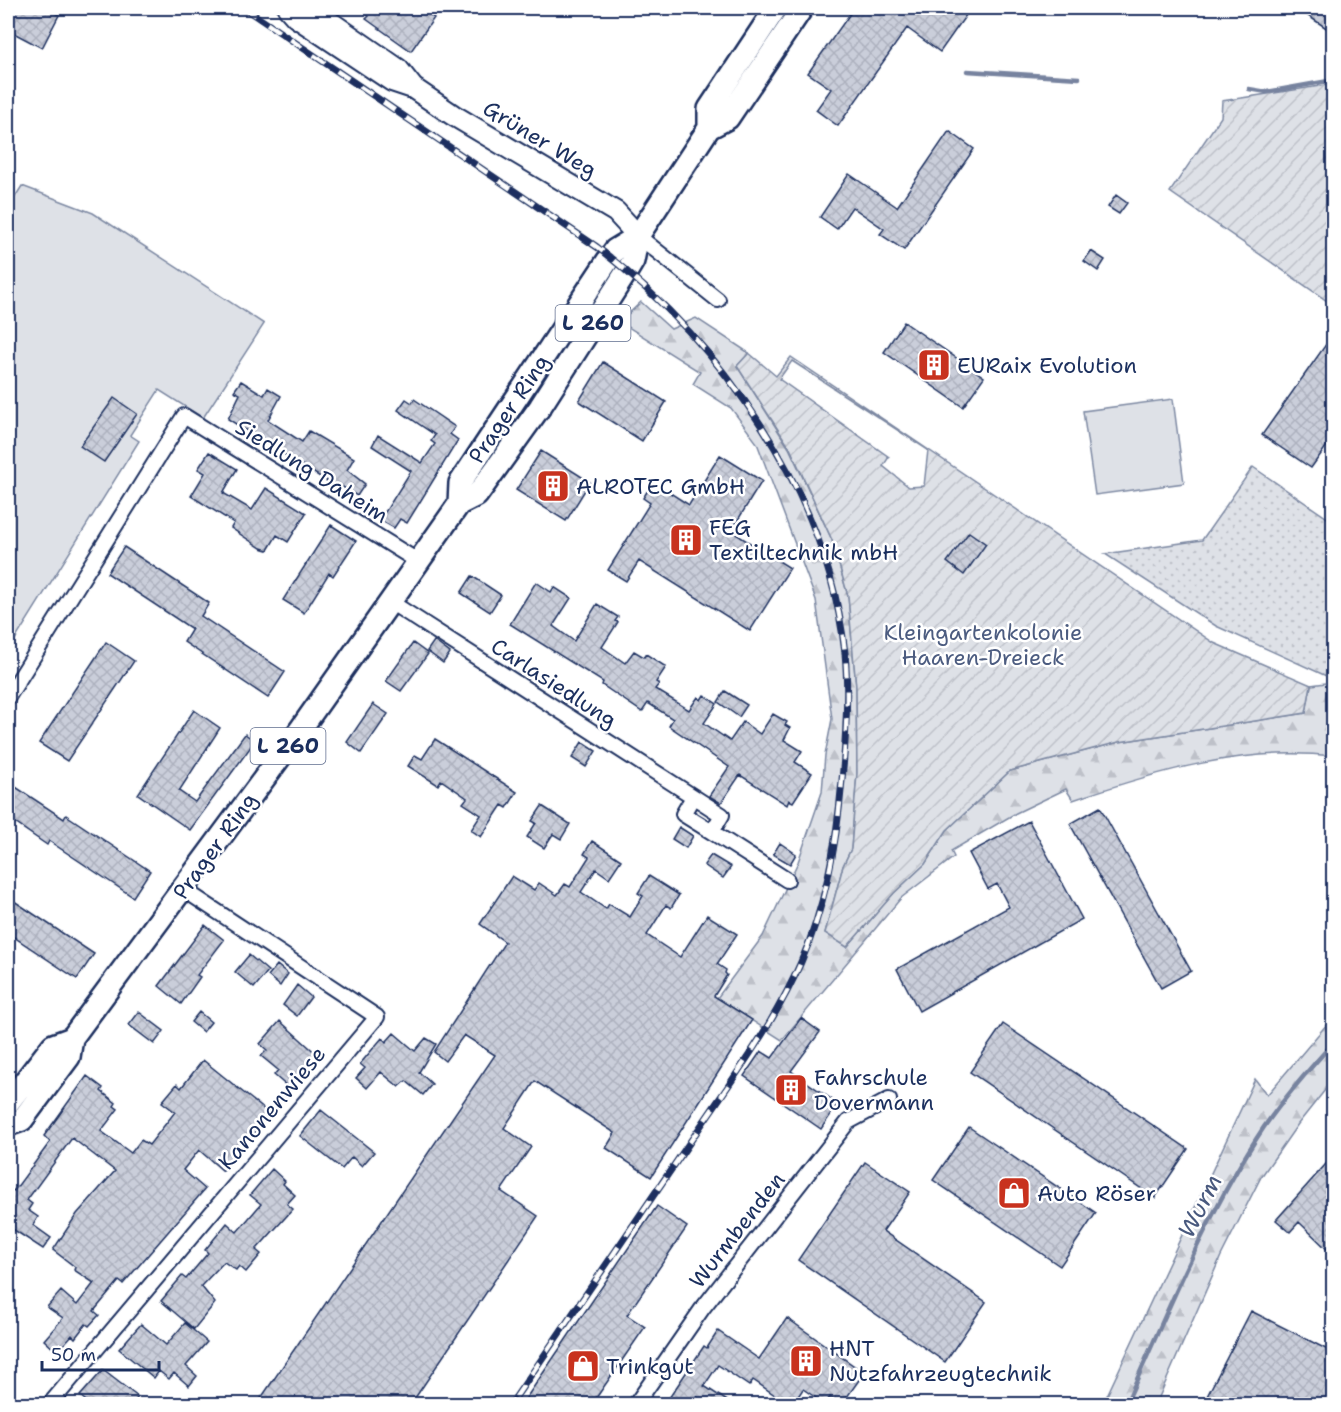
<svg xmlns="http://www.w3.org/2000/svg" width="1341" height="1412" font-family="'Shantell Sans',sans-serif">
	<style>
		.grass { fill: url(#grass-dots); stroke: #7c88a2; stroke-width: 1.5 }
		.forest { fill: url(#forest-firs); stroke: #7c88a2; stroke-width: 1.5 }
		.park { fill: #dee1e7; stroke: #7c88a2; stroke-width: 1.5 }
		.garden { fill: url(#garden-furrows); stroke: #7c88a2; stroke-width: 1.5; fill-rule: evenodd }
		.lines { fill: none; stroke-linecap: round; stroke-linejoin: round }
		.stream { stroke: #77839f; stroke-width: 4.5 }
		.building { fill: url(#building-cross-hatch); stroke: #1b2f5e; stroke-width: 1.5 }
		.street-casing { stroke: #1b2f5e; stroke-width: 18 }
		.secondary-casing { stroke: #1b2f5e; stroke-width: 24 }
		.primary-casing { stroke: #1b2f5e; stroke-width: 26 }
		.street { stroke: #fff; stroke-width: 14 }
		.secondary { stroke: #fff; stroke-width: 20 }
		.primary { stroke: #fff; stroke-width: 21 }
		.rail-casing { stroke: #1b2f5e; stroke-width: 7 }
		.rail { stroke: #fff; stroke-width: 4.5; stroke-dasharray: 14; stroke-linecap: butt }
		.labels { text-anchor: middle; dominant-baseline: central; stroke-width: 5; stroke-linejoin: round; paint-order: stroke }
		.shield { fill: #fff; stroke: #5f6d8e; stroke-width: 1.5 }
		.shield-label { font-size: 21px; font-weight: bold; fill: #1b2f5e }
		.street-label { font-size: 22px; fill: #1b2f5e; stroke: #fff }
		.poi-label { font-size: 22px; fill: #1b2f5e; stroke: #fff; text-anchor: start }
		.park-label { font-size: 22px; fill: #4c5c80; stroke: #fff }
		.water-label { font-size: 24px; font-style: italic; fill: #49597e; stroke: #fff }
	</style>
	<defs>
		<pattern id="grass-dots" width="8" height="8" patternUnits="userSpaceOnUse" patternTransform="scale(1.5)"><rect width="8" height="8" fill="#dee1e7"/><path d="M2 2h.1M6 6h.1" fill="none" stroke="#bec1c9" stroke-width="1.8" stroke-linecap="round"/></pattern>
		<pattern id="forest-firs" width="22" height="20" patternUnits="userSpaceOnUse" patternTransform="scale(1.5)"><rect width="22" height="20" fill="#dee1e7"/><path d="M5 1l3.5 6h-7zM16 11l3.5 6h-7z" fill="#bec1c9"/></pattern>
		<pattern id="garden-furrows" width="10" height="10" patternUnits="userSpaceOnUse" patternTransform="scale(1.5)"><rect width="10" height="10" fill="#dee1e7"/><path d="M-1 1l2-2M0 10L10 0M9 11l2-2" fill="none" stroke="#bec1c9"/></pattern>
		<pattern id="building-cross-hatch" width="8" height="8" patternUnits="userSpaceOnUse" patternTransform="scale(1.5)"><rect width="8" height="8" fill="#caceda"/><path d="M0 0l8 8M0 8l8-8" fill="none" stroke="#adb1be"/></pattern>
	</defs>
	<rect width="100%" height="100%" fill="#fff"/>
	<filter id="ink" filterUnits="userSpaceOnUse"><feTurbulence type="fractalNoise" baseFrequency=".0167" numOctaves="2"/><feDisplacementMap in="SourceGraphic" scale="12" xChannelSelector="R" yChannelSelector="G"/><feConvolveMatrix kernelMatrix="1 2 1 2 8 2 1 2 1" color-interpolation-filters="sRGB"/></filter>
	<g filter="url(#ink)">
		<!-- grass -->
		<path class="grass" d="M 1253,467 L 1333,522 L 1333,679 L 1216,626 L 1105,554 L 1202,540 Z"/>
		<!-- forest -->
		<path class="forest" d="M 641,302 L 671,329 L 696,318 L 749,353 L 737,366 L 789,448 L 832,540 L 848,596 L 856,687 L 857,773 L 851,849 L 843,866 L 825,933 L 847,947 L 894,893 L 925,864 L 947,830 L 1010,771 L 1119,742 L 1306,713 L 1311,685 L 1333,682 L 1333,756 C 1243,746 1158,771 1073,800 L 1066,789 L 1016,813 L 951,851 L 954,857 L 901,898 L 782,1040 L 717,998 L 763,936 L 798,862 L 822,792 L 825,755 L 832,719 L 816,600 L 757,443 L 731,408 L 693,384 L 700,372 L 620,322 Z
			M 1333,1017 L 1333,1080 L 1298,1124 L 1261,1177 L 1221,1256 L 1156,1404 L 1103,1404 L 1255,1079 L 1267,1095 Z"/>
		<!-- park -->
		<path class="park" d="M 22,186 L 93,213 L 264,324 L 203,418 L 159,390 L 130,435 L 139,441 L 8,651 L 8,208 Z
			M 1173,399 L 1184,483 L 1095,495 L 1083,411 Z"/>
		<!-- garden -->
		<path class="garden" d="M 1333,84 L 1334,84 L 1333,305 L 1170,192 L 1221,117 L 1222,101 Z
			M 749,353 L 776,376 L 791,357 L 1214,643 L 1311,685 L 1306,713 L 1119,742 L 1010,771 L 947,830 L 925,864 L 894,893 L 847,947 L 825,933 L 843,866 L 851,849 L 857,773 L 856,687 L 848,596 L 832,540 L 790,448 L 737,366 ZM 792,361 L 928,450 L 924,486 L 909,487 L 883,466 L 889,457 L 779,379 Z"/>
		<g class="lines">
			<!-- stream -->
			<path class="stream" d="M 967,71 L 1079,78
				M 1249,89 L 1267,92 L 1334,80
				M 1126,1404 C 1168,1311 1207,1212 1264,1127 C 1285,1097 1309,1069 1334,1042"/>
		</g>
		<!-- building -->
		<path class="building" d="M 8,8 L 45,8 L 59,15 L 42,48 L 8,30 Z
			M 357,8 L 420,8 L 434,18 L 411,51 L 366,19 L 369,16 Z
			M 854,8 L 971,8 L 940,52 L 907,28 L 838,126 L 816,110 L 831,89 L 808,73 Z
			M 1296,8 L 1334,8 L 1334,33 Z
			M 949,131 L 974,149 L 904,250 L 880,234 L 884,229 L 852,207 L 837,229 L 820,217 L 849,174 L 897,207 Z
			M 1116,195 L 1127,203 L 1119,214 L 1108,207 Z
			M 1091,251 L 1105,260 L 1098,271 L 1084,261 Z
			M 904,322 L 984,377 L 963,407 L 884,352 Z
			M 1334,333 L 1334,436 L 1311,468 L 1262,435 Z
			M 603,362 L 666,402 L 642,441 L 579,401 Z
			M 241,381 L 264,395 L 268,388 L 281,396 L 268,420 L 302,442 L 309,431 L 354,458 L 347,470 L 365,484 L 357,496 L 338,484 L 336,487 L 228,419 L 240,394 L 234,391 Z
			M 114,398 L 137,414 L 104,462 L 80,446 Z
			M 406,399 L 412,403 L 414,399 L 455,427 L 450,434 L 458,440 L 407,523 L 400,519 L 394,528 L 380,520 L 411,471 L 372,446 L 378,435 L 422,463 L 435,444 L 431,441 L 435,435 L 398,410 Z
			M 541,451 L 590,482 L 566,521 L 516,490 Z
			M 209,452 L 237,469 L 223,493 L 252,510 L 266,488 L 306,513 L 288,542 L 277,535 L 268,550 L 261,548 L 231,528 L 234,523 L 191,496 L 205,473 L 198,469 Z
			M 720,455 L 762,481 L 731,531 L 790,568 L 750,631 L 639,561 L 626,581 L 608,570 L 650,503 L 643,498 L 653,482 L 689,505 Z
			M 331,525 L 356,541 L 333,576 L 329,573 L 304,613 L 283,600 Z
			M 969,532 L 986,544 L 964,575 L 947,562 Z
			M 124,547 L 209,603 L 201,616 L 285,672 L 268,698 L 184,642 L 192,629 L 107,573 Z
			M 472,576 L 501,595 L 490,612 L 461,593 Z
			M 536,582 L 551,592 L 554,587 L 571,598 L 553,626 L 574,641 L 597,604 L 618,617 L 615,621 L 618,622 L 602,647 L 625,663 L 634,651 L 644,657 L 646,654 L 666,667 L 656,682 L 659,684 L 655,689 L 689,710 L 698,697 L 701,700 L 704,695 L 717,704 L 704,723 L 730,741 L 743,722 L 760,734 L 773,714 L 787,722 L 785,725 L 790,728 L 784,740 L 802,751 L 795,762 L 812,773 L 793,802 L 789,800 L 787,805 L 740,775 L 721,803 L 709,796 L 729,767 L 669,726 L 673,719 L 648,703 L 642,712 L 602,685 L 603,682 L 510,624 Z
			M 434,641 L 450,653 L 443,663 L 427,651 Z
			M 106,642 L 134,661 L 67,761 L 39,743 Z
			M 413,643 L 428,654 L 401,691 L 386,681 Z
			M 725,691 L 747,705 L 739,717 L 718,702 Z
			M 373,704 L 388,714 L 361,753 L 347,742 Z
			M 194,710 L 220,728 L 179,791 L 195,802 L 245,734 L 255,741 L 190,830 L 138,794 Z
			M 435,739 L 517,792 L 507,808 L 502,805 L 481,837 L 471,830 L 481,815 L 463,803 L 467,798 L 441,780 L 438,785 L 408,766 L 415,755 L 422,759 Z
			M 582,742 L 596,751 L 586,767 L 572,758 Z
			M 8,782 L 64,819 L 66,815 L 150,871 L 133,897 L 49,841 L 47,845 L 8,818 Z
			M 542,806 L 570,824 L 561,839 L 553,834 L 544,848 L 527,837 L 536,823 L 532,821 Z
			M 1100,807 L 1191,971 L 1161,988 L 1070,824 Z
			M 1029,821 L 1082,919 L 919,1011 L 897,969 L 1009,907 L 997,884 L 988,889 L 969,853 Z
			M 679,827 L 693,836 L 686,848 L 672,839 Z
			M 592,841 L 621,860 L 609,878 L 596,869 L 581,892 L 606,909 L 609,904 L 630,917 L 643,896 L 638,893 L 649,876 L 679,895 L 671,908 L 666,905 L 647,935 L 680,957 L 707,915 L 737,934 L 717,964 L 726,970 L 725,973 L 727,975 L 714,996 L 752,1020 L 651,1177 L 606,1148 L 615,1133 L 535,1081 L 504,1128 L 531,1147 L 501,1191 L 538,1216 L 411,1404 L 257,1404 L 495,1055 L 464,1035 L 445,1061 L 434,1052 L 505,942 L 480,924 L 512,876 L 534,890 L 539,883 L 557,895 L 565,884 L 570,887 L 589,857 L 584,854 Z
			M 780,843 L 796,854 L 790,864 L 773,854 Z
			M 711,855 L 731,867 L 723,878 L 704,865 Z
			M 8,897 L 94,954 L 77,979 L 8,933 Z
			M 205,925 L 224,940 L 197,975 L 200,977 L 181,1004 L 159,986 Z
			M 249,955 L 268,971 L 254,988 L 235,972 Z
			M 277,965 L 288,974 L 280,986 L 268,976 Z
			M 297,985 L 311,997 L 297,1016 L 283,1005 Z
			M 139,1012 L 164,1031 L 154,1044 L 129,1025 Z
			M 199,1012 L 211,1022 L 203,1032 L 191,1022 Z
			M 801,1018 L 820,1032 L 791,1071 L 838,1104 L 821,1129 L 744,1076 L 761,1051 L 772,1058 Z
			M 280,1021 L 319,1056 L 290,1089 L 274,1075 L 278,1070 L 261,1056 L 267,1050 L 260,1044 Z
			M 1003,1024 L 1188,1149 L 1155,1198 L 970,1072 Z
			M 394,1033 L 415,1051 L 426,1038 L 436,1044 L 419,1072 L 432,1084 L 423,1095 L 406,1081 L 399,1087 L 381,1072 L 367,1088 L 356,1078 L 365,1068 L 360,1064 L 382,1038 L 386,1042 Z
			M 203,1060 L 270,1114 L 223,1171 L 199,1150 L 183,1170 L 205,1189 L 123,1284 L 119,1281 L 94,1311 L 99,1315 L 89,1326 L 86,1324 L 75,1338 L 72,1335 L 57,1352 L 44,1340 L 63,1318 L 47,1307 L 61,1291 L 77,1305 L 94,1283 L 74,1270 L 75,1267 L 53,1250 L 77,1214 L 115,1171 L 72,1138 L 27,1200 L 32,1204 L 28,1210 L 38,1217 L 33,1225 L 51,1238 L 43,1249 L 8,1226 L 8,1186 L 14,1191 L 50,1142 L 44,1136 L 87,1076 L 103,1088 L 101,1091 L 116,1103 L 114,1106 L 118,1109 L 101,1131 L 131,1153 L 141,1140 L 149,1145 L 175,1112 L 162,1102 L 177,1084 L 181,1088 Z
			M 321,1110 L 374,1152 L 362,1166 L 352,1157 L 342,1169 L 300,1136 Z
			M 969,1127 L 1096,1213 L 1060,1266 L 933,1180 Z
			M 1334,1155 L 1334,1256 L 1299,1222 L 1290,1232 L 1276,1220 Z
			M 865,1162 L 910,1192 L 883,1231 L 986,1302 L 945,1362 L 798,1260 Z
			M 272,1169 L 285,1181 L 283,1184 L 295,1195 L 287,1204 L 293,1209 L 256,1250 L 261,1254 L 246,1272 L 239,1266 L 236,1270 L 224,1262 L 201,1286 L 215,1303 L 194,1329 L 161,1301 L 182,1276 L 186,1279 L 208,1253 L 205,1250 L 227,1223 L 237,1232 L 261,1204 L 250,1195 Z
			M 657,1206 L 687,1227 L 627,1315 L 645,1327 L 592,1404 L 522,1404 Z
			M 1251,1311 L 1334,1353 L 1334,1404 L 1203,1404 Z
			M 787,1318 L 864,1373 L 842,1404 L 830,1397 L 825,1404 L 803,1389 L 793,1404 L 788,1404 L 753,1380 L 749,1386 L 718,1365 L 704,1386 L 732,1404 L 708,1404 L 696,1396 L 691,1404 L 665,1404 L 704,1346 L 707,1348 L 718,1331 L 759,1359 Z
			M 185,1323 L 207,1342 L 186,1366 L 197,1376 L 189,1386 L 174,1373 L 169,1379 L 159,1371 L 154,1378 L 119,1349 L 141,1324 L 166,1345 Z
			M 103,1370 L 138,1397 L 132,1404 L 90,1404 L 80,1396 Z"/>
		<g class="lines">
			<!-- street casing -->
			<g class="street-casing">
				<path id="street" d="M 638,236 L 718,300
					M 392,603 L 722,815 L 712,832 L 787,880
					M 8,697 L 184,416 L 419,562
					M 693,797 L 683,814 L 712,832
					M 50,1404 L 377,1017 L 183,889
					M 636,1404 L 702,1309 L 848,1122 L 889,1100"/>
			</g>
			<!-- secondary casing -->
			<g class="secondary-casing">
				<path id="secondary" d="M 288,8 L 296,17 L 392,81 L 413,88 L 453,115 L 616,212 L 638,236
					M 310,8 L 398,69 L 413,88"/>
			</g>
			<!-- primary casing -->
			<g class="primary-casing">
				<path id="primary" d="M 709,128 L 709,109 L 776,8
					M 459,504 L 460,483 L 610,257 L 615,250 L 638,236
					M 8,1103 L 53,1045 L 72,1038
					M 8,1125 L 22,1120 L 69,1057 L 72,1038 L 300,730 L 459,504 L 477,495 L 540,407 L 627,271 L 633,261 L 638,236 L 709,128 L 728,118 L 802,8"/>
			</g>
			<!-- street -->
			<use href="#street" class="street"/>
			<!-- secondary -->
			<use href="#secondary" class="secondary"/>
			<!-- primary -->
			<use href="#primary" class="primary"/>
			<!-- rail casing -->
			<g class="rail-casing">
				<path id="rail" d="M 244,8 L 597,247 C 723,345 827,491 845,653 C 849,695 846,738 842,780 C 837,842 826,905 801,962 C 774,1025 730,1082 692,1139 C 632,1227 571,1316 511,1404"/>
			</g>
			<!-- rail -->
			<use href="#rail" class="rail"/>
		</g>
	</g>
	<!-- icons -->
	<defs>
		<g id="building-square" transform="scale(1.725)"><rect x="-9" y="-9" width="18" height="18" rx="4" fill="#c8321e" stroke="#fff"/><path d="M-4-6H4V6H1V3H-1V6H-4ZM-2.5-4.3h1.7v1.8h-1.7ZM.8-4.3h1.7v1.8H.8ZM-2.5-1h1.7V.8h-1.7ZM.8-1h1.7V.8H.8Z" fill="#fff"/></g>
		<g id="shop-square" transform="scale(1.725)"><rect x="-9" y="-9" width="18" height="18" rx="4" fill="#c8321e" stroke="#fff"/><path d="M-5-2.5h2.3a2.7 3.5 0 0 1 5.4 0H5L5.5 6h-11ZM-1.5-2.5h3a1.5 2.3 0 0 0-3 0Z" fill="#fff"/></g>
	</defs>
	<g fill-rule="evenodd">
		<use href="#building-square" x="934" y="365"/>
		<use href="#building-square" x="553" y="486"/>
		<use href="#building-square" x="686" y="540"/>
		<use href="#building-square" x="791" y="1090"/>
		<use href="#shop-square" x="1014" y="1193"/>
		<use href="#building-square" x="806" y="1361"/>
		<use href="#shop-square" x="583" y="1366"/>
	</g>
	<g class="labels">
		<!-- shield labels -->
		<g class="shield">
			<rect x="555.5" y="305" width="75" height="36" rx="4.5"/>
			<rect x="250.5" y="728" width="75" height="36" rx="4.5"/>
		</g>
		<g class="shield-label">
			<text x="593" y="323">L 260</text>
			<text x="288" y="746">L 260</text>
		</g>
		<!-- street labels -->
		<g class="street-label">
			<text transform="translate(540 139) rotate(31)">Grüner Weg</text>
			<text transform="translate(509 409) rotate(-56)">Prager Ring</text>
			<text transform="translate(312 471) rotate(32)">Siedlung Daheim</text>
			<text transform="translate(554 683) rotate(33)">Carlasiedlung</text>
			<text transform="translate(215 846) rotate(-54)">Prager Ring</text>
			<text transform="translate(272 1108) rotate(-50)">Kanonenwiese</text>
			<text transform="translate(737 1230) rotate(-52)">Wurmbenden</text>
		</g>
		<!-- poi labels -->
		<g class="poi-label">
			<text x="957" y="365">EURaix Evolution</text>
			<text x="576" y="486">ALROTEC GmbH</text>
			<text x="709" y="527">FEG<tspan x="709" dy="25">Textiltechnik mbH</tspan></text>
			<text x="814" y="1077">Fahrschule<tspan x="814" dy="25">Dovermann</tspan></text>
			<text x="1037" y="1193">Auto Röser</text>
			<text x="829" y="1348">HNT<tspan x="829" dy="25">Nutzfahrzeugtechnik</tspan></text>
			<text x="606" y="1366">Trinkgut</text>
		</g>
		<!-- park labels -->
		<g class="park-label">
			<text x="983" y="632">Kleingartenkolonie<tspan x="983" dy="25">Haaren-Dreieck</tspan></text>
		</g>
		<!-- water labels -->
		<g class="water-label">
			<text transform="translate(1200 1206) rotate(-63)">Wurm</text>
		</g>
	</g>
	<!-- margin -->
	<rect width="1341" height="1412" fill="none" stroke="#fff" stroke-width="30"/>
	<rect x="15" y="15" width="1311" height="1382" fill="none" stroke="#1b2f5e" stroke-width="2" filter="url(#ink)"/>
	<!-- scale -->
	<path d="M42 1361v9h117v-9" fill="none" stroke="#1b2f5e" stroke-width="3"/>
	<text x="51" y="1361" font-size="18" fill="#1b2f5e" stroke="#ffffff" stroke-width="4.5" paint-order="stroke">50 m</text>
</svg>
